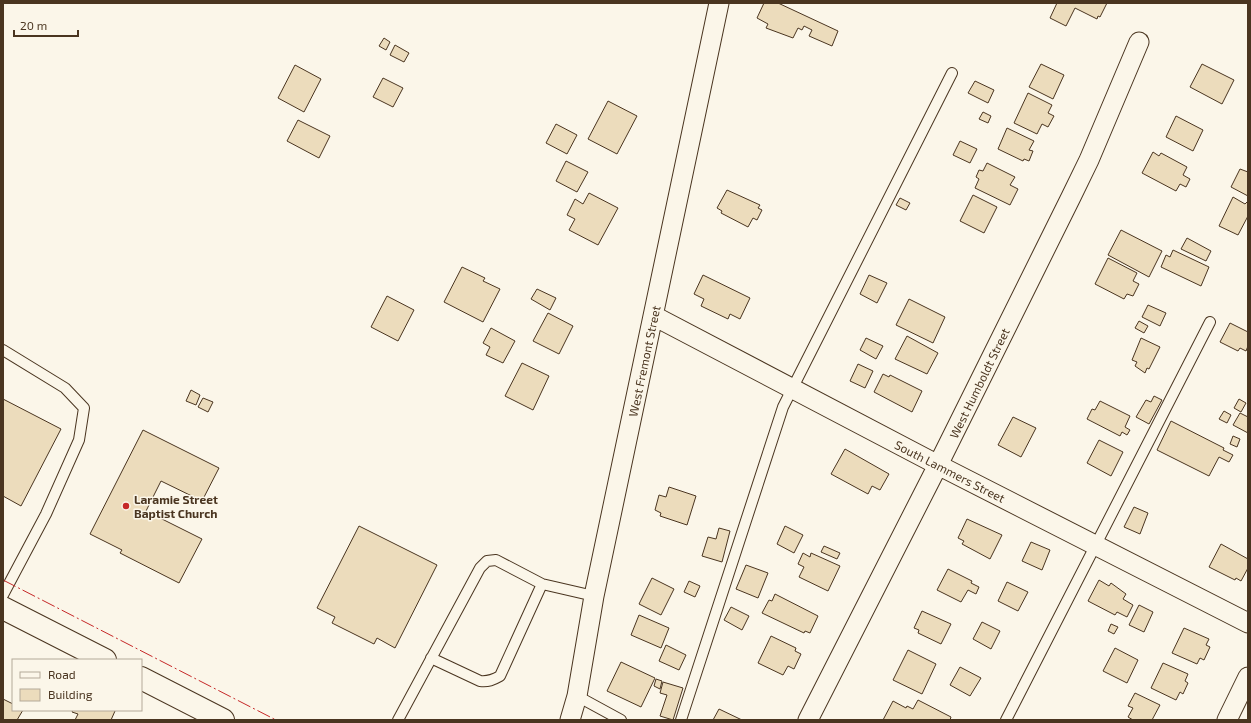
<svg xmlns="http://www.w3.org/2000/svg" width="1251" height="723" font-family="'Exo 2',sans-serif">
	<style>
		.building { fill: #ecdcbc; stroke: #4a3520 }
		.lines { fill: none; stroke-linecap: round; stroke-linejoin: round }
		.lane-casing { stroke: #4a3520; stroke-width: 12 }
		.street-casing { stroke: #4a3520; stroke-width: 21 }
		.secondary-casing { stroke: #4a3520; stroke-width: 24 }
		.lane { stroke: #fbf6e9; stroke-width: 10 }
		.street { stroke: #fbf6e9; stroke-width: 19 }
		.secondary { stroke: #fbf6e9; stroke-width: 22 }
		.power { stroke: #c62828; stroke-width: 1; stroke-dasharray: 14 3 2 3; stroke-linecap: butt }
		.poi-dot { fill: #c62828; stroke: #fbf6e9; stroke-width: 1.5 }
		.labels { text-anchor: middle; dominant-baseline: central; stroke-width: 3; stroke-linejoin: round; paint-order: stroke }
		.street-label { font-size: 12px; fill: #4a3520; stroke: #fbf6e9 }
		.poi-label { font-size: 12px; font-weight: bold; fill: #4a3520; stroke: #fbf6e9; text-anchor: start }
	</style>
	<rect width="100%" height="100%" fill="#fbf6e9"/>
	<!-- building -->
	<path class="building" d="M 764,3 L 778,3 L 838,31 L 832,46 L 809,36 L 812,30 L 804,26 L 802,30 L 798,28 L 793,38 L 766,28 L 768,24 L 757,18 Z
		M 1057,3 L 1107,3 L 1100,17 L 1098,16 L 1097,19 L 1075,8 L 1066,26 L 1050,18 Z
		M 384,38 L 390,42 L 386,50 L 379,46 Z
		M 395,45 L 409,53 L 404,62 L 390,55 Z
		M 1041,64 L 1064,75 L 1053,99 L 1029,87 Z
		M 1202,64 L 1234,80 L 1222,104 L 1190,87 Z
		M 295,65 L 321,79 L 304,112 L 278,98 Z
		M 383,78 L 403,88 L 393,107 L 373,97 Z
		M 975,81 L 994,90 L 988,103 L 968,93 Z
		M 1028,93 L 1052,105 L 1048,113 L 1054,116 L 1048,127 L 1042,124 L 1037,134 L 1014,123 Z
		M 608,101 L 637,116 L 617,154 L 588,139 Z
		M 983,112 L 991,116 L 988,123 L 979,119 Z
		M 1176,116 L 1203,130 L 1193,151 L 1166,137 Z
		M 298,120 L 330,136 L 319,158 L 287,141 Z
		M 556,124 L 577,135 L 567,154 L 546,143 Z
		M 1007,128 L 1034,141 L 1029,150 L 1033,151 L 1029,161 L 1024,159 L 1023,161 L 998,149 Z
		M 960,141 L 977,149 L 970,163 L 953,155 Z
		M 1153,152 L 1159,156 L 1161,153 L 1187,167 L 1183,175 L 1190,179 L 1186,187 L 1180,184 L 1176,191 L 1142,173 Z
		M 566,161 L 588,172 L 577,192 L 556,181 Z
		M 987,163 L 1015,177 L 1010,185 L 1018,189 L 1010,205 L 975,188 L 979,179 L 976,177 L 979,170 L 983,171 Z
		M 1240,169 L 1248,172 L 1248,196 L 1231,187 Z
		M 727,190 L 760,205 L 758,208 L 762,210 L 757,220 L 753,218 L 748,227 L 721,213 L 722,211 L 717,208 Z
		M 589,193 L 618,208 L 598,245 L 569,230 L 575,219 L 567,215 L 575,199 L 583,204 Z
		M 973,195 L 997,207 L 984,233 L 960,221 Z
		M 1233,197 L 1245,204 L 1248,201 L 1248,216 L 1238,235 L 1219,226 Z
		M 900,198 L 910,203 L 906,210 L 896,205 Z
		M 1121,230 L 1162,251 L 1149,277 L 1108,255 Z
		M 1187,238 L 1211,251 L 1206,261 L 1181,249 Z
		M 1173,250 L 1209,267 L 1201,286 L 1161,267 L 1166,255 L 1170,257 Z
		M 1108,258 L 1137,273 L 1133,281 L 1139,284 L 1133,296 L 1127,294 L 1124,299 L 1095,284 Z
		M 462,267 L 485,278 L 483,281 L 500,289 L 483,322 L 444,302 Z
		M 703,275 L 750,298 L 740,319 L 730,314 L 728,319 L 701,306 L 704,299 L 694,294 Z
		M 869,275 L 887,283 L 877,303 L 860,294 Z
		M 537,289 L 556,298 L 550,310 L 531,299 Z
		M 387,296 L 414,310 L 398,341 L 371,327 Z
		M 909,299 L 945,317 L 933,343 L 896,325 Z
		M 1148,305 L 1166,313 L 1160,326 L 1142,317 Z
		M 548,313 L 573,326 L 559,354 L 533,341 Z
		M 1139,321 L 1148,326 L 1144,333 L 1135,328 Z
		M 1230,323 L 1248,332 L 1248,346 L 1246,351 L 1240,348 L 1238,351 L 1220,342 Z
		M 491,328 L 515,341 L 503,363 L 486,355 L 490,347 L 483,343 Z
		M 907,336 L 938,353 L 927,374 L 895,359 Z
		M 866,338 L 883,346 L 876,359 L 860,350 Z
		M 1141,338 L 1160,347 L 1149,369 L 1147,368 L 1145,373 L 1135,366 L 1137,362 L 1132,360 Z
		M 522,363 L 549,376 L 533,410 L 505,396 Z
		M 858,364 L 873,371 L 865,388 L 850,381 Z
		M 883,374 L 889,377 L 890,375 L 922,391 L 912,412 L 874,392 Z
		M 191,390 L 200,395 L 196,405 L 186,401 Z
		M 1154,396 L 1162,400 L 1149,424 L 1136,417 L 1146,400 L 1151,402 Z
		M 203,398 L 213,402 L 208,412 L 198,407 Z
		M 3,399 L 61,429 L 21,506 L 3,496 Z
		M 1239,399 L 1246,403 L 1241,412 L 1234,408 Z
		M 1100,401 L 1130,416 L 1125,427 L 1130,430 L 1127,435 L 1122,432 L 1120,436 L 1087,419 L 1092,409 L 1095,410 Z
		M 1224,411 L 1231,415 L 1227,423 L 1219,419 Z
		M 1240,413 L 1248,417 L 1248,433 L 1233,425 Z
		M 1013,417 L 1036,428 L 1021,457 L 998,445 Z
		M 1171,421 L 1224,448 L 1223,450 L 1233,455 L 1229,462 L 1219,457 L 1209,476 L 1157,450 Z
		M 143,430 L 219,468 L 202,501 L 161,481 L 146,511 L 202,539 L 179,583 L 120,553 L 122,550 L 90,534 Z
		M 1233,436 L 1240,439 L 1237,447 L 1230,444 Z
		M 1099,440 L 1123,452 L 1111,476 L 1087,463 Z
		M 845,449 L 889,474 L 880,490 L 872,486 L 868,494 L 831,474 Z
		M 669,487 L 696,496 L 687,525 L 660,516 L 661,513 L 655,510 L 659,495 L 666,497 Z
		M 1134,507 L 1148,513 L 1140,534 L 1124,527 Z
		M 967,519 L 1002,535 L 990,559 L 962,544 L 964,541 L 958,538 Z
		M 359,526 L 437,565 L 395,648 L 377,638 L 374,644 L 332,623 L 335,617 L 317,608 Z
		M 785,526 L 803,535 L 794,553 L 777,544 Z
		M 719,528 L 730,531 L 722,562 L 702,556 L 708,537 L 716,539 Z
		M 1031,542 L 1050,550 L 1042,570 L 1022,561 Z
		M 1221,544 L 1248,559 L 1248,568 L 1241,581 L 1236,578 L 1235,580 L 1209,567 Z
		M 824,546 L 840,553 L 837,559 L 821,552 Z
		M 803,553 L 810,557 L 811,553 L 840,566 L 828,591 L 799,577 L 804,567 L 798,564 Z
		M 746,565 L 768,573 L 758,598 L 736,589 Z
		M 948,569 L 972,581 L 971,583 L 979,587 L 976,594 L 968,590 L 961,602 L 937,590 Z
		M 652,578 L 674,589 L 661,615 L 639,604 Z
		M 1099,580 L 1109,586 L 1111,583 L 1126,594 L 1123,599 L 1133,605 L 1127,617 L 1117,612 L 1115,615 L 1088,601 Z
		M 689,581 L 700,586 L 695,597 L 684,592 Z
		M 1007,582 L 1028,592 L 1018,611 L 998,601 Z
		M 775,594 L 818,616 L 810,633 L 805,631 L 804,633 L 762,613 L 769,600 L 772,601 Z
		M 1139,605 L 1153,612 L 1144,632 L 1129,625 Z
		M 731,607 L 749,616 L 742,630 L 724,620 Z
		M 922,611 L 951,624 L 941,644 L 918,633 L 919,630 L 914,628 Z
		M 639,615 L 669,628 L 661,648 L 631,635 Z
		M 982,622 L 1000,631 L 991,649 L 973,639 Z
		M 1111,624 L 1118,627 L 1114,634 L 1108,631 Z
		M 1184,628 L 1209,639 L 1206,645 L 1210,647 L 1204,660 L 1200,658 L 1197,664 L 1172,653 Z
		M 771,636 L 796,648 L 795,651 L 801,654 L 794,669 L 788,666 L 783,675 L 758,663 Z
		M 666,645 L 686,655 L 679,670 L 659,661 Z
		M 1115,648 L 1138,660 L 1127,683 L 1103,671 Z
		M 908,650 L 936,664 L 922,694 L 893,680 Z
		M 621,662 L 655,678 L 641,707 L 607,691 Z
		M 1163,663 L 1188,674 L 1185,681 L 1188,683 L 1183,694 L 1180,692 L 1176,700 L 1151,688 Z
		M 960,667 L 981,678 L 970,696 L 950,685 Z
		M 656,679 L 662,681 L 660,689 L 654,686 Z
		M 663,682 L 683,688 L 673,720 L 660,716 L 667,695 L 660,693 Z
		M 1135,693 L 1160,705 L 1152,720 L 1133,720 L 1128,717 L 1133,708 L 1128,706 Z
		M 3,699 L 13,704 L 13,710 L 23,710 L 17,720 L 3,720 Z
		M 918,700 L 951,717 L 950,720 L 883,720 L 893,701 L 906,708 L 907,706 L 913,709 Z
		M 719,709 L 742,720 L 713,720 Z
		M 73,710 L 113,710 L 115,711 L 111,720 L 75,720 L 78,714 L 72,712 Z"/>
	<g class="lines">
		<!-- lane casing -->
		<g class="lane-casing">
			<path id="lane" d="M 3,350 L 65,388 L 84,408 L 79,440 L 46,514 L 3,595
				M 431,658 L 480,681 C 488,682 493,680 500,676 L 542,584
				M 577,696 L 621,720
				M 398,720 L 480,568 L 487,561 L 496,560 L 542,584 L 594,596
				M 681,720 L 783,407 L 952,73
				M 1006,720 L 1210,322"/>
		</g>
		<!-- street casing -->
		<g class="street-casing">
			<path id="street" d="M 654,316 L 938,465 L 1248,623
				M 570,720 L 577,696 L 594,596 L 719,3
				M 808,720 L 938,465 L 1071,197 L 1089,160 L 1139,42
				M 1227,720 L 1248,677"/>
		</g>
		<!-- secondary casing -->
		<g class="secondary-casing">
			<path id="secondary" d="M 3,608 L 105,660
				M 141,678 L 223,720"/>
		</g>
		<!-- lane -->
		<use href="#lane" class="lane"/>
		<!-- street -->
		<use href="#street" class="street"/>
		<!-- secondary -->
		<use href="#secondary" class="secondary"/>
		<!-- power -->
		<path class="power" d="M 3,580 L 276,720"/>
	</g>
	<!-- markers -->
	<circle class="poi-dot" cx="126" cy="506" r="4"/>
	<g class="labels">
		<!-- street labels -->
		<g class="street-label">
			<text transform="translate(644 361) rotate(-78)">West Fremont Street</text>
			<text transform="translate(979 383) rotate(-64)">West Humboldt Street</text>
			<text transform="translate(950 471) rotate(27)">South Lammers Street</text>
		</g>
		<!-- poi labels -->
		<g class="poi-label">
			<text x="134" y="499">Laramie Street<tspan x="134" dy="14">Baptist Church</tspan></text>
		</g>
	</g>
	<!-- border -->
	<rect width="1251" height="723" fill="none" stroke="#4a3520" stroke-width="8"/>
	<!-- legend -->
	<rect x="12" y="659" width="130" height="52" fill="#fbf6e9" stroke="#b4a999"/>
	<rect x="20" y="672" width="20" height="6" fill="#fbf6e9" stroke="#b4a999"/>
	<text x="48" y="679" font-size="12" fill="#4a3520">Road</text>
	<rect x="20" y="689" width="20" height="12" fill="#ecdcbc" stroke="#b4a999"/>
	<text x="48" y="699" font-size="12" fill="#4a3520">Building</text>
	<!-- scale -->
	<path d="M14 30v6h64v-6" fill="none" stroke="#4a3520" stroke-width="2"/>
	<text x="20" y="30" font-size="12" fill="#4a3520" stroke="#fbf6e9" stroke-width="3" paint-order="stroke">20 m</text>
</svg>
